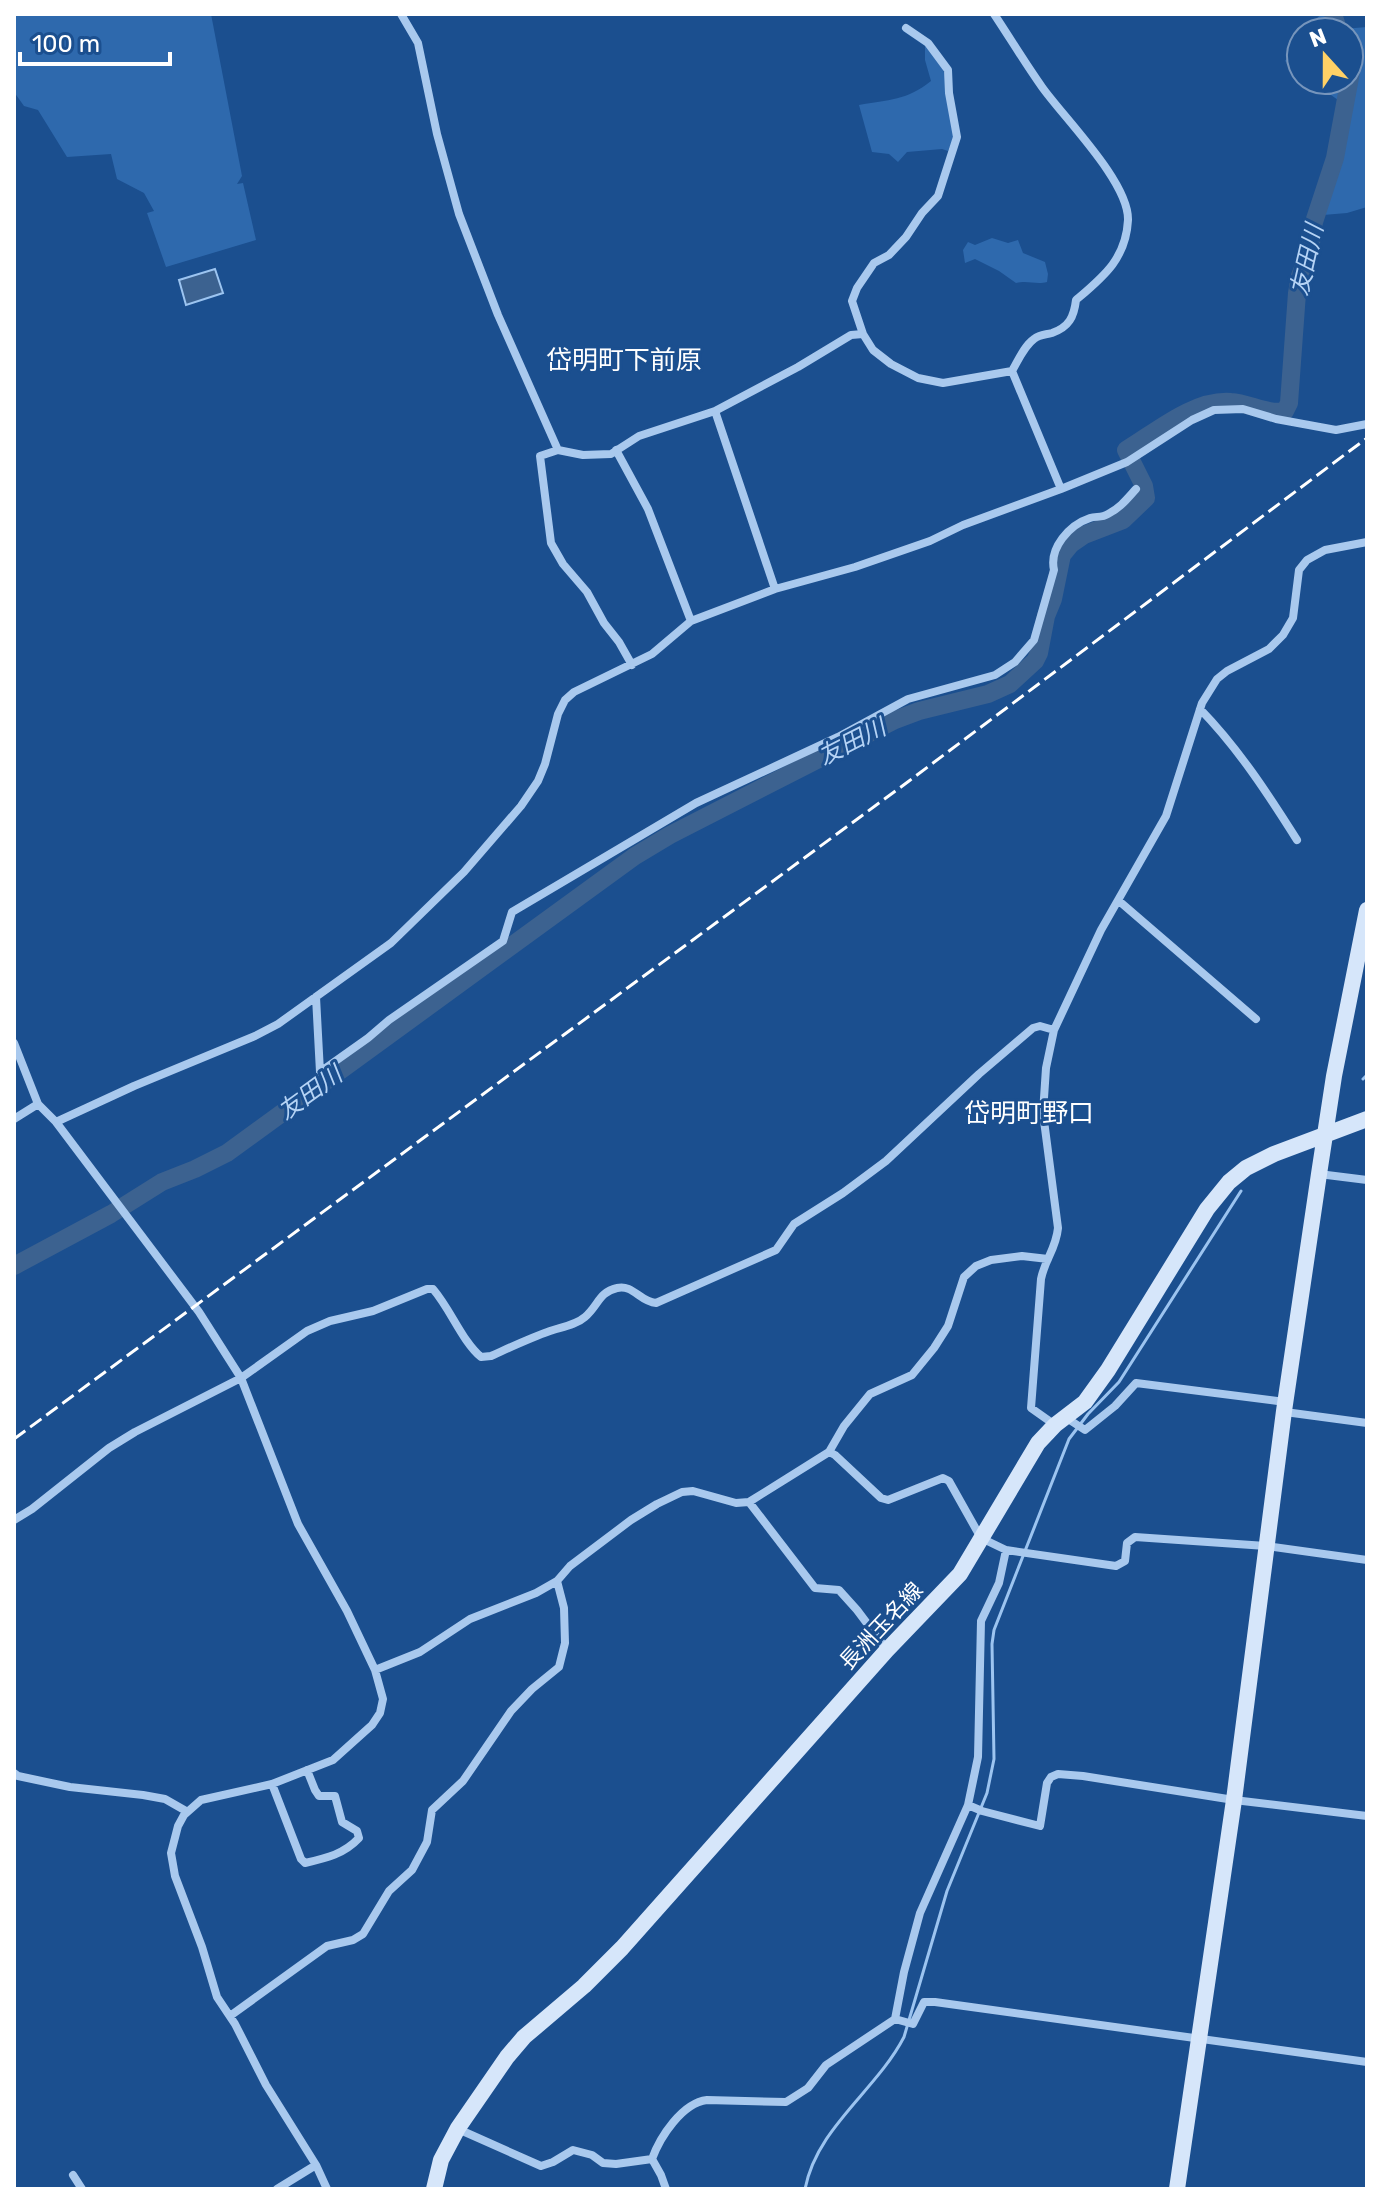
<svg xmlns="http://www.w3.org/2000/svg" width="1381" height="2203" font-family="Rubik,'Noto Sans JP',sans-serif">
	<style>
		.green { fill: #2e69ad }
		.water { fill: #3c6290; stroke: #9cc4f0; stroke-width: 2 }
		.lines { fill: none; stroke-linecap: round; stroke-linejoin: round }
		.stream { stroke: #9cc4f0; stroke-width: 3 }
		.river { stroke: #3c6290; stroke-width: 18 }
		.street { stroke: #a9c9ee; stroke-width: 8 }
		.secondary { stroke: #d6e6fa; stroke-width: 16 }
		.rail { stroke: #fff; stroke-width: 3; stroke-dasharray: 14 6; stroke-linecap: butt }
		.labels { text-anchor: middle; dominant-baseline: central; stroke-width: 6; stroke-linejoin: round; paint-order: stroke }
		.street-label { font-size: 22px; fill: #fff; stroke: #1b4f8f }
		.water-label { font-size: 24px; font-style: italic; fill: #b5d3f5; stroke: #1b4f8f }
		.quarter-label { font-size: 26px; fill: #fff; stroke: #1b4f8f }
	</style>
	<rect width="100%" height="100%" fill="#1b4f8f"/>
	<!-- green -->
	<path class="green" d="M 22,14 L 211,14 L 242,176 L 237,184 L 243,183 L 256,240 L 166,267 L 147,213 L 154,211 L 144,193 L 117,179 L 111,154 L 67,157 L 38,110 L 24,106 L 14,92 L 14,16 Z
		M 1323,14 L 1329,14 L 1335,32 L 1307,32 L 1318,17 Z
		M 1367,27 L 1367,207 L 1347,213 L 1323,215 L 1335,173 L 1355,72 L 1349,51 L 1349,32 L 1344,32 L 1343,29 Z
		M 905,29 C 942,54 945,65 951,108 C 953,127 957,134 948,151 L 942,149 L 907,152 L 898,162 L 889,154 L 872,152 L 859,105 C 888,100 908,100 931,81 L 925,60 L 925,46 L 903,31 Z
		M 1301,40 L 1301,74 L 1285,61 Z
		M 1310,80 L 1345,80 L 1338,100 Z
		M 992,238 L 1008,243 L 1018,240 L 1023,253 L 1045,262 L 1048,274 L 1047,282 C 1036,285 1028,280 1016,283 L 999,271 L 975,259 L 965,263 L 963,250 L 968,242 L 975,245 Z"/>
	<!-- water -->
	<path class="water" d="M 215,269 L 223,293 L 186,305 L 179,280 Z"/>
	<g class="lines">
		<!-- stream -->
		<path class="stream" d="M 1363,1079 L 1367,1075
			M 805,2189 C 817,2127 876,2091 904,2037 L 947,1891 L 987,1793 L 994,1759 L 992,1644 L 994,1630 L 1069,1439 L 1088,1414 L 1119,1382 L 1241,1191"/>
		<!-- river -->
		<path class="river" d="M 1333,14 L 1339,32
			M 14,1266 L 111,1214 L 162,1182 L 195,1169 L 227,1153 L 635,856 L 670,835 L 895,720 L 919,711 L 988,694 L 1010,684 L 1035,661 L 1039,653 L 1046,616 L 1053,599 L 1062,555 L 1071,544 L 1084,535 L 1123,520 L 1146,498 L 1144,486 L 1126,450 C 1156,432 1194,399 1231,402 C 1249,403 1268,415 1285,411 L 1289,403 L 1297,293 L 1300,276 L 1310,250 L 1314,222 L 1335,158 L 1351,72 L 1349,66"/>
		<!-- street -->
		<path class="street" d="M 401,14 L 418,43 L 437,134 L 459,214 L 498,315 L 558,450
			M 863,334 L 852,301 L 857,288 L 874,263 L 889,255 L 906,237 L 922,213 L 938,196 L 957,137 L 949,93 L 948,70 L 928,43 L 906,28
			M 1012,371 L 1061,489
			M 715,411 L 775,589
			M 616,450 L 648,509 L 691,621
			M 632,665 L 619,642 L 604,623 L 587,592 L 563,564 L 551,543 L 540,456 L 558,450 L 583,455 L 611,454 L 639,436 L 715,411 L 798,367 L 851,335 L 863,334 L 873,350 L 891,364 L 918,378 L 943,383 L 1012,371 C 1018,361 1024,346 1034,339 C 1040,334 1045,335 1052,333 C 1069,327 1074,317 1076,300 C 1103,277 1126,259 1128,220 C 1129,182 1064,118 1042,87 C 1025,63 1010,38 994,14
			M 1200,709 C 1238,748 1268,794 1297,840
			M 1119,901 L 1256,1019
			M 316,997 L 320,1072 L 368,1038 L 389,1020 L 503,941 L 512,912 L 696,803 L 838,737 L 908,699 L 995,675 L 1015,662 L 1034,640 L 1054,570 C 1049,548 1069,525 1090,518 C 1096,516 1102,518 1108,514 C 1120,508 1127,499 1136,489
			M 14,1043 L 38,1104 L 56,1122 L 199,1312 L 241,1378 L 298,1524 L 347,1611 L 375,1670 L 383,1699 L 380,1713 L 372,1725 L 333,1760 L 272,1784 L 201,1800 L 184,1815 L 178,1826 L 171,1853 L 175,1876 L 202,1947 L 217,1997 L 235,2024 L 266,2085 L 316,2165 L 327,2189
			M 14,1119 L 38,1104
			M 56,1122 L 134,1086 L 255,1036 L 278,1024 L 391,943 L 464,872 L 521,806 L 538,781 L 545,764 L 558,714 L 565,700 L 574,692 L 652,654 L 691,621 L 775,589 L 855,567 L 930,541 L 963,525 L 1061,489 L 1127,462 L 1192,420 L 1214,410 L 1243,409 L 1276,419 L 1336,430 L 1367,424
			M 1319,1174 L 1367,1180
			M 1285,1412 L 1367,1423
			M 1065,1417 L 1085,1430 L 1115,1406 L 1136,1383 L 1285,1402
			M 1055,1425 L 1031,1408 L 1041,1279 C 1045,1259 1056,1249 1058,1228 L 1043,1113 L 1046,1068 L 1054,1030 L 1101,930 L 1166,816 L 1202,703 L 1217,679 L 1227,671 L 1269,649 L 1283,635 L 1293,618 L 1299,570 L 1307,560 L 1325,550 L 1367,542
			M 829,1452 L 835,1455 L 881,1498 L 888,1500 L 943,1478 L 949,1481 L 981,1538 L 1006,1550 L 1116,1566 L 1125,1561 L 1127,1543 L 1135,1537 L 1266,1546 L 1367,1560
			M 749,1502 L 815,1588 L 839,1590 L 857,1610 L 887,1650
			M 14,1520 L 32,1509 L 109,1448 L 135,1432 L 241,1378 L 307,1331 L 330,1321 L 373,1311 L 427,1289 L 433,1289 C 451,1310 462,1341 481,1357 L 491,1356 C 511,1347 530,1338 550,1331 C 562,1327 576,1325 585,1317 C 598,1306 599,1292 617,1288 C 633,1284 640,1302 656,1303 L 776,1250 L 794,1224 L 843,1193 L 886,1161 L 979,1074 L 1033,1028 L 1040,1026 L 1054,1030
			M 375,1670 L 420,1652 L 470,1619 L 536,1593 L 557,1581 L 570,1566 L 631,1520 L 657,1504 L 682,1492 L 693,1491 L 736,1503 L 749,1502 L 829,1452 L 844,1426 L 870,1394 L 912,1375 L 934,1348 L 948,1326 L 964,1277 L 976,1266 L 991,1260 L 1022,1256 L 1048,1259
			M 14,1773 L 18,1776 L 70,1787 L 143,1795 L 165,1799 L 186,1811
			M 272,1784 L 301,1859 L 305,1863 C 327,1858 344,1854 359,1838 L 357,1831 L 342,1822 L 335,1796 L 319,1796 L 315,1790 L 307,1770
			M 968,1805 L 982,1811 L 1040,1826 L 1047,1783 L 1051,1777 L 1058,1774 L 1083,1776 L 1234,1800 L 1367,1816
			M 230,2016 L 327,1946 L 353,1940 L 363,1934 L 389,1891 L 412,1870 L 427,1842 L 432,1810 L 463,1781 L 511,1711 L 532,1689 L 559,1667 L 565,1643 L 564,1608 L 557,1581
			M 895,2019 L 913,2024 L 924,2002 L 935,2002 L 1367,2062
			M 458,2129 L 541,2166 L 553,2162 L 573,2150 L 592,2155 L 603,2163 L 616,2164 L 652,2159
			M 652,2159 C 660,2137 682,2103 707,2100 L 786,2102 L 808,2088 L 826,2065 L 895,2019 L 904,1972 L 920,1913 L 968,1805 L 978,1757 L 981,1621 L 999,1583 L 1006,1550
			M 652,2159 L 661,2175 L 666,2189
			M 73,2175 L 82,2189
			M 277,2189 L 316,2165"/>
		<!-- secondary -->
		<path class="secondary" d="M 434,2189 L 441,2160 L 458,2128 L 507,2057 L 524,2037 L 584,1986 L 622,1948 L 887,1650 L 960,1574 L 1038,1443 L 1055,1425 L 1085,1402 L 1108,1370 L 1207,1209 L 1229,1182 L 1246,1168 L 1274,1154 L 1367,1119
			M 1177,2189 L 1234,1800 L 1284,1411 L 1319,1174 L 1334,1076 L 1367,910"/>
		<!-- rail -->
		<path class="rail" d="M 14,1439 L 909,781 L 1367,438"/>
	</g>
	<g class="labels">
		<!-- street labels -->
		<g class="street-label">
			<text transform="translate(881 1626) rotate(-47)">長洲玉名線</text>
		</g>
		<!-- water labels -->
		<g class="water-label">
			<text transform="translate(1307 260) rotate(-77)">友田川</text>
			<text transform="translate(852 742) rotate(-27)">友田川</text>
			<text transform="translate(310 1093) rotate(-36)">友田川</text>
		</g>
		<!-- quarter labels -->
		<g class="quarter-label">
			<text x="624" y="360">岱明町下前原</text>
			<text x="1029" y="1113">岱明町野口</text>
		</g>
	</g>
	<!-- border -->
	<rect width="1381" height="2203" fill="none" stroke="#ffffff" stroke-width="32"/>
	<!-- north arrow -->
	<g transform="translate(1325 56) rotate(339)"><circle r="38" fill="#1b4f8f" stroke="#7695bc" stroke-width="2"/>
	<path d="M0-6L14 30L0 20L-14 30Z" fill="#ffd166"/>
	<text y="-12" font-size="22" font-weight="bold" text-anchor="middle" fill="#ffffff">N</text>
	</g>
	<!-- scale -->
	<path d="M20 52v12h150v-12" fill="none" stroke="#ffffff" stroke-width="4"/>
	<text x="32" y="52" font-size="24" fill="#ffffff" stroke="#1b4f8f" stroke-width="6" paint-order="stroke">100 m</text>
</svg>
